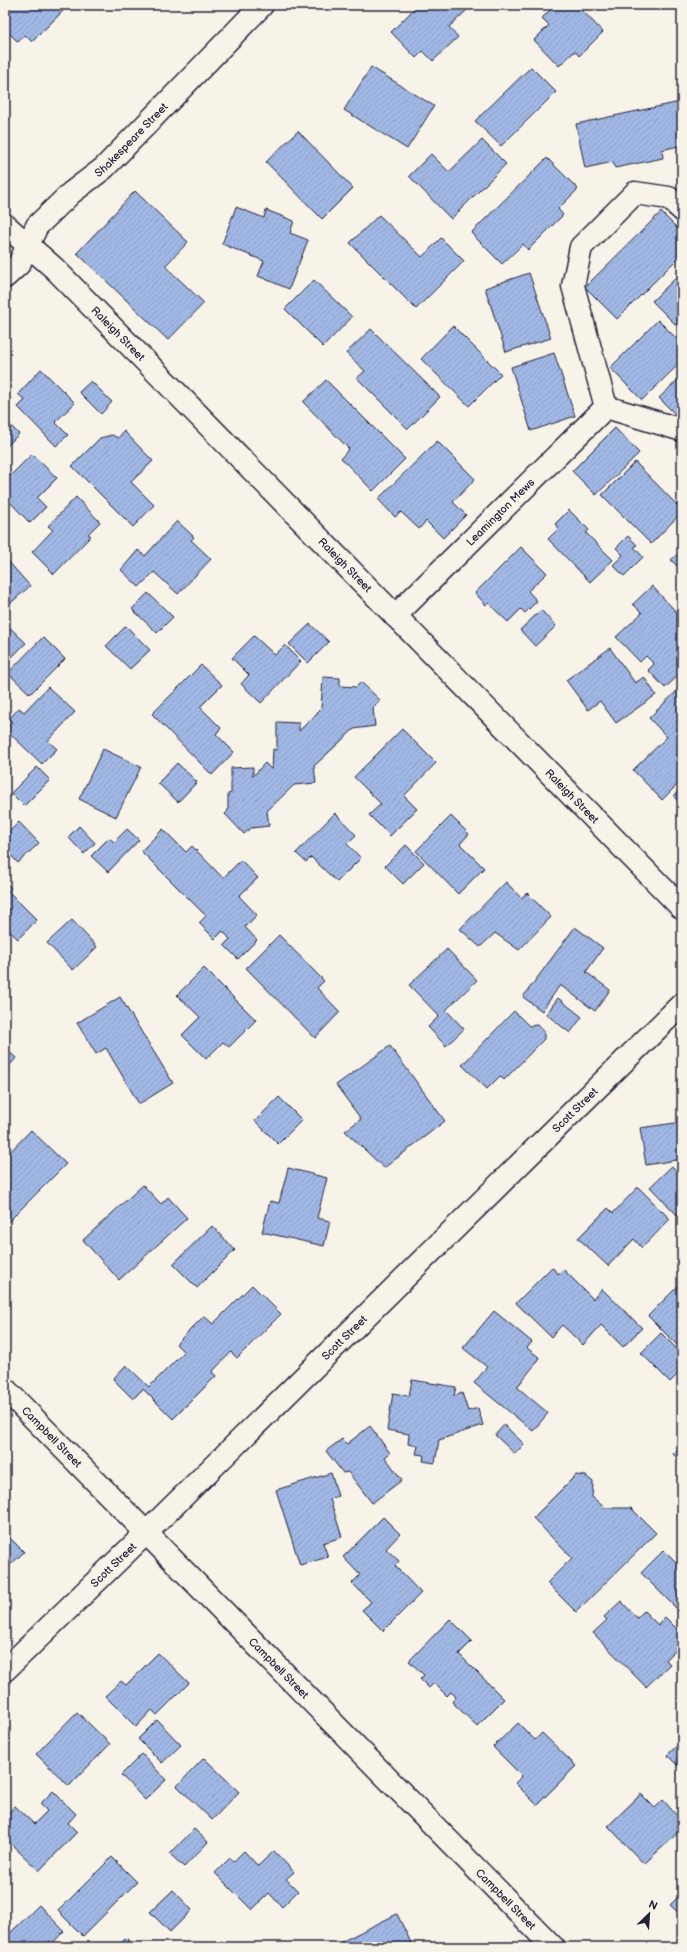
<svg xmlns="http://www.w3.org/2000/svg" width="687" height="1952" font-family="'Balsamiq Sans',sans-serif">
	<style>
		.building { fill: url(#building-hatch); stroke: #22223b }
		.lines { fill: none; stroke-linecap: round; stroke-linejoin: round }
		.minor-casing { stroke: #22223b; stroke-width: 25 }
		.major-casing { stroke: #22223b; stroke-width: 25 }
		.minor { stroke: #f7f3e8; stroke-width: 22 }
		.major { stroke: #f7f3e8; stroke-width: 22 }
		.labels { text-anchor: middle; dominant-baseline: central; stroke-width: 4; stroke-linejoin: round; paint-order: stroke }
		.street-label { font-size: 11px; fill: #22223b; stroke: #f7f3e8 }
	</style>
	<defs>
		<pattern id="building-hatch" width="6" height="6" patternUnits="userSpaceOnUse"><rect width="6" height="6" fill="#a1b8e6"/><path d="M-1 1l2-2M0 6l6-6M5 7l2-2" fill="none" stroke="#8a9ec6"/></pattern>
	</defs>
	<rect width="100%" height="100%" fill="#f7f3e8"/>
	<filter id="ink" filterUnits="userSpaceOnUse"><feTurbulence type="fractalNoise" baseFrequency=".025" numOctaves="2"/><feDisplacementMap in="SourceGraphic" scale="8" xChannelSelector="R" yChannelSelector="G"/><feConvolveMatrix kernelMatrix="1 2 1 2 8 2 1 2 1" color-interpolation-filters="sRGB"/></filter>
	<g filter="url(#ink)">
		<!-- building -->
		<path class="building" d="M 5,5 L 69,5 L 32,42 L 25,35 L 18,42 L 5,29 L 5,19 L 8,16 L 5,13 Z
			M 418,5 L 462,5 L 467,10 L 449,27 L 458,37 L 433,61 L 423,51 L 416,58 L 391,32 Z
			M 555,5 L 577,5 L 603,32 L 579,56 L 575,51 L 559,66 L 534,40 L 549,25 L 542,18 Z
			M 371,67 L 434,106 L 407,149 L 344,110 Z
			M 531,67 L 556,92 L 501,146 L 475,121 Z
			M 680,102 L 682,111 L 682,145 L 662,150 L 663,158 L 615,168 L 613,162 L 585,168 L 576,124 Z
			M 298,131 L 353,188 L 322,219 L 266,162 Z
			M 482,140 L 506,164 L 451,219 L 409,176 L 431,154 L 449,172 Z
			M 547,158 L 578,189 L 558,209 L 563,215 L 528,250 L 523,244 L 502,264 L 471,233 Z
			M 135,191 L 188,242 L 165,266 L 204,303 L 168,340 L 77,253 Z
			M 236,207 L 264,218 L 266,210 L 294,221 L 290,233 L 308,240 L 289,289 L 258,276 L 264,261 L 222,244 Z
			M 661,212 L 682,233 L 682,254 L 617,319 L 585,287 Z
			M 379,215 L 422,257 L 441,238 L 464,261 L 416,309 L 350,243 Z
			M 682,272 L 682,331 L 652,301 Z
			M 529,273 L 551,338 L 506,352 L 485,288 Z
			M 314,280 L 352,317 L 323,347 L 285,309 Z
			M 658,320 L 682,344 L 682,361 L 642,400 L 610,368 Z
			M 453,326 L 501,374 L 469,406 L 421,359 Z
			M 371,329 L 440,397 L 408,429 L 357,378 L 365,371 L 346,353 Z
			M 554,353 L 575,416 L 531,431 L 511,367 Z
			M 41,369 L 75,403 L 55,422 L 68,435 L 56,446 L 18,407 L 25,400 L 18,394 Z
			M 682,376 L 682,421 L 659,398 Z
			M 326,380 L 405,459 L 373,491 L 341,458 L 349,449 L 303,402 Z
			M 91,381 L 112,402 L 101,414 L 79,392 Z
			M 5,420 L 19,434 L 5,448 Z
			M 615,428 L 639,453 L 596,495 L 572,471 Z
			M 124,431 L 153,461 L 131,482 L 154,505 L 133,527 L 72,466 L 100,438 L 112,435 L 118,438 Z
			M 437,441 L 475,479 L 453,502 L 466,515 L 443,538 L 426,521 L 419,529 L 401,512 L 395,517 L 378,499 Z
			M 32,454 L 57,478 L 37,498 L 46,507 L 30,523 L 5,497 L 5,481 Z
			M 635,462 L 682,510 L 682,512 L 651,544 L 602,495 Z
			M 76,497 L 100,522 L 88,534 L 91,536 L 54,574 L 32,552 L 53,530 L 48,526 Z
			M 569,510 L 589,530 L 586,533 L 613,560 L 590,582 L 548,539 L 559,528 L 555,524 Z
			M 177,521 L 194,537 L 191,540 L 211,559 L 178,594 L 154,572 L 139,587 L 121,570 L 138,550 L 145,556 Z
			M 628,536 L 637,545 L 634,547 L 643,557 L 624,576 L 613,565 L 623,555 L 616,548 Z
			M 521,547 L 547,573 L 528,591 L 537,601 L 525,613 L 521,609 L 508,622 L 488,603 L 486,605 L 475,593 Z
			M 682,550 L 682,571 L 671,560 Z
			M 7,560 L 30,586 L 5,608 L 5,562 Z
			M 652,586 L 682,618 L 682,623 L 678,627 L 682,631 L 682,672 L 665,688 L 648,670 L 654,664 L 646,656 L 640,662 L 616,637 L 642,613 L 633,604 Z
			M 148,593 L 173,617 L 157,633 L 132,609 Z
			M 541,610 L 556,626 L 535,646 L 520,630 Z
			M 5,623 L 26,643 L 6,663 L 5,662 Z
			M 310,624 L 329,642 L 308,663 L 289,644 Z
			M 126,626 L 150,650 L 130,669 L 106,646 Z
			M 254,636 L 275,655 L 285,645 L 301,661 L 261,703 L 241,684 L 249,675 L 232,658 Z
			M 43,637 L 65,659 L 30,694 L 8,673 Z
			M 610,648 L 635,683 L 644,677 L 656,695 L 616,723 L 600,701 L 588,710 L 566,680 Z
			M 201,665 L 222,685 L 200,707 L 221,728 L 216,734 L 234,752 L 212,775 L 152,714 Z
			M 323,677 L 340,678 L 340,686 L 356,687 L 361,682 L 380,700 L 373,708 L 375,726 L 354,729 L 314,766 L 316,783 L 294,785 L 267,811 L 269,826 L 251,828 L 244,834 L 225,814 L 228,811 L 228,794 L 231,793 L 231,768 L 253,767 L 253,776 L 265,763 L 272,770 L 273,749 L 277,750 L 277,722 L 299,723 L 299,731 L 321,709 Z
			M 682,686 L 682,780 L 662,800 L 633,770 L 667,737 L 649,718 Z
			M 48,687 L 75,712 L 48,741 L 57,749 L 42,764 L 5,729 L 12,722 L 9,719 L 19,708 L 24,712 Z
			M 402,729 L 436,763 L 404,796 L 417,809 L 390,836 L 369,815 L 381,804 L 354,777 Z
			M 103,749 L 141,767 L 116,817 L 79,799 Z
			M 177,763 L 197,782 L 178,802 L 158,783 Z
			M 37,767 L 50,780 L 24,806 L 11,793 Z
			M 682,788 L 682,805 L 673,796 Z
			M 335,813 L 356,835 L 347,844 L 361,858 L 337,882 L 311,857 L 306,862 L 296,853 Z
			M 451,816 L 469,834 L 460,844 L 484,868 L 458,894 L 416,851 Z
			M 19,822 L 39,843 L 18,863 L 5,849 L 5,836 Z
			M 79,826 L 95,843 L 84,854 L 68,837 Z
			M 127,829 L 139,840 L 108,872 L 91,856 L 109,838 L 114,842 Z
			M 163,829 L 186,852 L 192,846 L 223,878 L 241,860 L 258,878 L 239,896 L 257,915 L 245,927 L 257,940 L 238,959 L 224,945 L 230,939 L 223,931 L 215,939 L 199,923 L 206,916 L 141,851 Z
			M 406,845 L 424,863 L 403,884 L 385,866 Z
			M 5,882 L 11,888 L 8,891 L 37,920 L 18,939 L 5,927 Z
			M 506,882 L 521,898 L 527,893 L 551,917 L 519,950 L 495,933 L 480,947 L 460,929 Z
			M 72,920 L 97,947 L 73,970 L 47,943 Z
			M 575,927 L 603,948 L 586,972 L 610,990 L 595,1011 L 560,985 L 542,1011 L 523,997 Z
			M 279,935 L 324,981 L 317,988 L 340,1012 L 315,1038 L 246,968 Z
			M 447,949 L 477,980 L 446,1010 L 464,1029 L 446,1046 L 428,1027 L 439,1016 L 409,985 Z
			M 204,968 L 256,1020 L 229,1047 L 223,1042 L 206,1059 L 182,1035 L 200,1017 L 177,995 Z
			M 120,997 L 173,1083 L 139,1104 L 106,1048 L 96,1054 L 77,1023 Z
			M 558,998 L 582,1017 L 570,1033 L 546,1014 Z
			M 514,1011 L 529,1026 L 537,1025 L 544,1031 L 544,1039 L 504,1080 L 500,1076 L 487,1089 L 462,1065 Z
			M 390,1046 L 445,1121 L 384,1168 L 345,1131 L 361,1119 L 336,1085 Z
			M 5,1048 L 16,1058 L 5,1071 Z
			M 279,1097 L 302,1120 L 278,1144 L 255,1121 Z
			M 682,1122 L 682,1159 L 646,1165 L 640,1128 Z
			M 31,1130 L 66,1164 L 5,1225 L 5,1157 Z
			M 672,1166 L 682,1177 L 682,1216 L 680,1218 L 650,1187 Z
			M 288,1168 L 327,1178 L 317,1218 L 330,1221 L 324,1246 L 262,1232 L 270,1201 L 279,1203 Z
			M 143,1185 L 161,1204 L 168,1197 L 187,1218 L 119,1280 L 83,1240 Z
			M 638,1187 L 670,1219 L 642,1248 L 634,1239 L 608,1266 L 578,1238 L 608,1208 L 613,1213 Z
			M 212,1226 L 235,1250 L 197,1288 L 173,1264 Z
			M 552,1267 L 558,1274 L 563,1269 L 593,1299 L 602,1289 L 642,1328 L 623,1347 L 601,1325 L 583,1345 L 562,1325 L 551,1337 L 516,1303 Z
			M 682,1282 L 682,1350 L 648,1316 Z
			M 252,1285 L 281,1314 L 237,1358 L 231,1352 L 212,1372 L 216,1376 L 173,1419 L 143,1389 L 133,1399 L 113,1379 L 126,1365 L 149,1387 L 184,1352 L 176,1344 L 204,1316 L 213,1324 Z
			M 494,1311 L 532,1342 L 527,1348 L 540,1358 L 517,1387 L 548,1413 L 533,1431 L 474,1383 L 487,1367 L 463,1348 Z
			M 661,1333 L 682,1354 L 682,1370 L 670,1382 L 641,1353 Z
			M 412,1380 L 456,1387 L 454,1396 L 462,1393 L 468,1411 L 478,1408 L 483,1425 L 439,1440 L 435,1463 L 423,1461 L 424,1455 L 416,1454 L 418,1446 L 408,1444 L 409,1434 L 387,1430 L 393,1393 L 409,1396 Z
			M 504,1425 L 524,1444 L 515,1454 L 495,1435 Z
			M 370,1426 L 390,1453 L 385,1457 L 402,1480 L 372,1503 L 348,1472 L 343,1473 L 326,1451 L 342,1439 L 347,1444 Z
			M 682,1445 L 682,1463 L 673,1454 Z
			M 331,1473 L 338,1496 L 330,1499 L 342,1537 L 323,1543 L 328,1557 L 300,1565 L 276,1490 Z
			M 576,1475 L 586,1476 L 593,1482 L 592,1497 L 605,1508 L 631,1508 L 656,1533 L 576,1612 L 547,1583 L 572,1558 L 533,1518 Z
			M 383,1517 L 400,1534 L 386,1549 L 399,1561 L 395,1566 L 421,1593 L 383,1631 L 362,1610 L 371,1602 L 352,1583 L 360,1575 L 343,1557 Z
			M 5,1533 L 24,1552 L 5,1570 Z
			M 664,1550 L 677,1563 L 682,1559 L 682,1614 L 641,1573 Z
			M 621,1601 L 637,1618 L 644,1611 L 658,1625 L 665,1617 L 682,1634 L 682,1644 L 666,1660 L 670,1664 L 646,1687 L 593,1633 L 607,1620 L 604,1617 Z
			M 450,1619 L 472,1641 L 459,1654 L 504,1699 L 477,1726 L 452,1702 L 456,1697 L 451,1692 L 447,1696 L 434,1683 L 429,1688 L 420,1679 L 424,1675 L 409,1661 Z
			M 158,1653 L 189,1683 L 157,1715 L 152,1710 L 136,1727 L 105,1696 L 121,1681 L 126,1685 Z
			M 77,1712 L 110,1744 L 69,1786 L 36,1754 Z
			M 157,1720 L 181,1745 L 162,1763 L 138,1739 Z
			M 518,1723 L 535,1740 L 542,1733 L 576,1766 L 537,1805 L 515,1783 L 522,1776 L 493,1747 Z
			M 682,1741 L 682,1770 L 667,1755 Z
			M 142,1754 L 166,1780 L 145,1800 L 121,1775 Z
			M 204,1758 L 239,1792 L 212,1820 L 177,1786 Z
			M 53,1791 L 76,1814 L 68,1823 L 77,1832 L 39,1871 L 5,1838 L 5,1816 L 15,1806 L 34,1824 L 47,1811 L 40,1804 Z
			M 641,1794 L 655,1808 L 663,1800 L 679,1818 L 682,1815 L 682,1829 L 644,1864 L 608,1826 Z
			M 194,1829 L 208,1842 L 184,1867 L 170,1854 Z
			M 244,1851 L 258,1866 L 274,1851 L 294,1872 L 286,1879 L 298,1891 L 282,1907 L 269,1893 L 252,1910 L 215,1873 L 230,1858 L 233,1862 Z
			M 112,1857 L 137,1882 L 83,1936 L 58,1911 Z
			M 173,1890 L 192,1910 L 170,1932 L 150,1912 Z
			M 682,1893 L 682,1916 L 670,1905 Z
			M 39,1905 L 64,1931 L 49,1947 L 5,1947 L 5,1938 Z
			M 397,1914 L 413,1947 L 331,1947 Z
			M 126,1938 L 136,1947 L 117,1947 Z"/>
		<g class="lines">
			<!-- minor casing -->
			<g class="minor-casing">
				<g id="minor">
					<path id="s1" d="M 5,225 L 54,268 L 682,908"/>
					<path d="M 606,407 L 573,286 L 581,247 L 635,193 L 669,198 L 682,210"/>
					<path d="M 606,407 L 682,430"/>
					<path id="s2" d="M 395,616 L 606,407"/>
					<path id="s3" d="M 5,1389 L 553,1947"/>
					<path id="s4" d="M 5,1670 L 146,1533 L 682,1004"/>
				</g>
			</g>
			<!-- major casing -->
			<g class="major-casing">
				<g id="major">
					<path id="s5" d="M 5,277 L 19,264 L 37,226 L 71,193 L 104,168 L 262,5"/>
				</g>
			</g>
			<!-- minor -->
			<use href="#minor" class="minor"/>
			<!-- major -->
			<use href="#major" class="major"/>
		</g>
	</g>
	<g class="labels">
		<!-- street labels -->
		<g class="street-label">
			<text stroke="none"><textPath href="#s5" startOffset="189">Shakespeare Street</textPath></text>
			<text stroke="none"><textPath href="#s1" startOffset="157">Raleigh Street</textPath></text>
			<text stroke="none"><textPath href="#s2" startOffset="148">Leamington Mews</textPath></text>
			<text stroke="none"><textPath href="#s1" startOffset="481">Raleigh Street</textPath></text>
			<text stroke="none"><textPath href="#s1" startOffset="805">Raleigh Street</textPath></text>
			<text stroke="none"><textPath href="#s4" startOffset="799">Scott Street</textPath></text>
			<text stroke="none"><textPath href="#s4" startOffset="475">Scott Street</textPath></text>
			<text stroke="none"><textPath href="#s3" startOffset="67">Campbell Street</textPath></text>
			<text stroke="none"><textPath href="#s4" startOffset="151">Scott Street</textPath></text>
			<text stroke="none"><textPath href="#s3" startOffset="391">Campbell Street</textPath></text>
			<text stroke="none"><textPath href="#s3" startOffset="715">Campbell Street</textPath></text>
		</g>
	</g>
	<!-- margin -->
	<rect width="687" height="1952" fill="none" stroke="#f7f3e8" stroke-width="20"/>
	<rect x="10" y="10" width="667" height="1932" fill="none" stroke="#22223b" stroke-width="1.5" filter="url(#ink)"/>
	<!-- north arrow -->
	<g transform="translate(649 1914) rotate(25)" stroke="#f7f3e8" stroke-width="3" paint-order="stroke">
	<path d="M0-3L7 15L0 10L-7 15Z" fill="#22223b"/>
	<text y="-6" font-size="11" font-weight="bold" text-anchor="middle" fill="#22223b">N</text>
	</g>
</svg>
